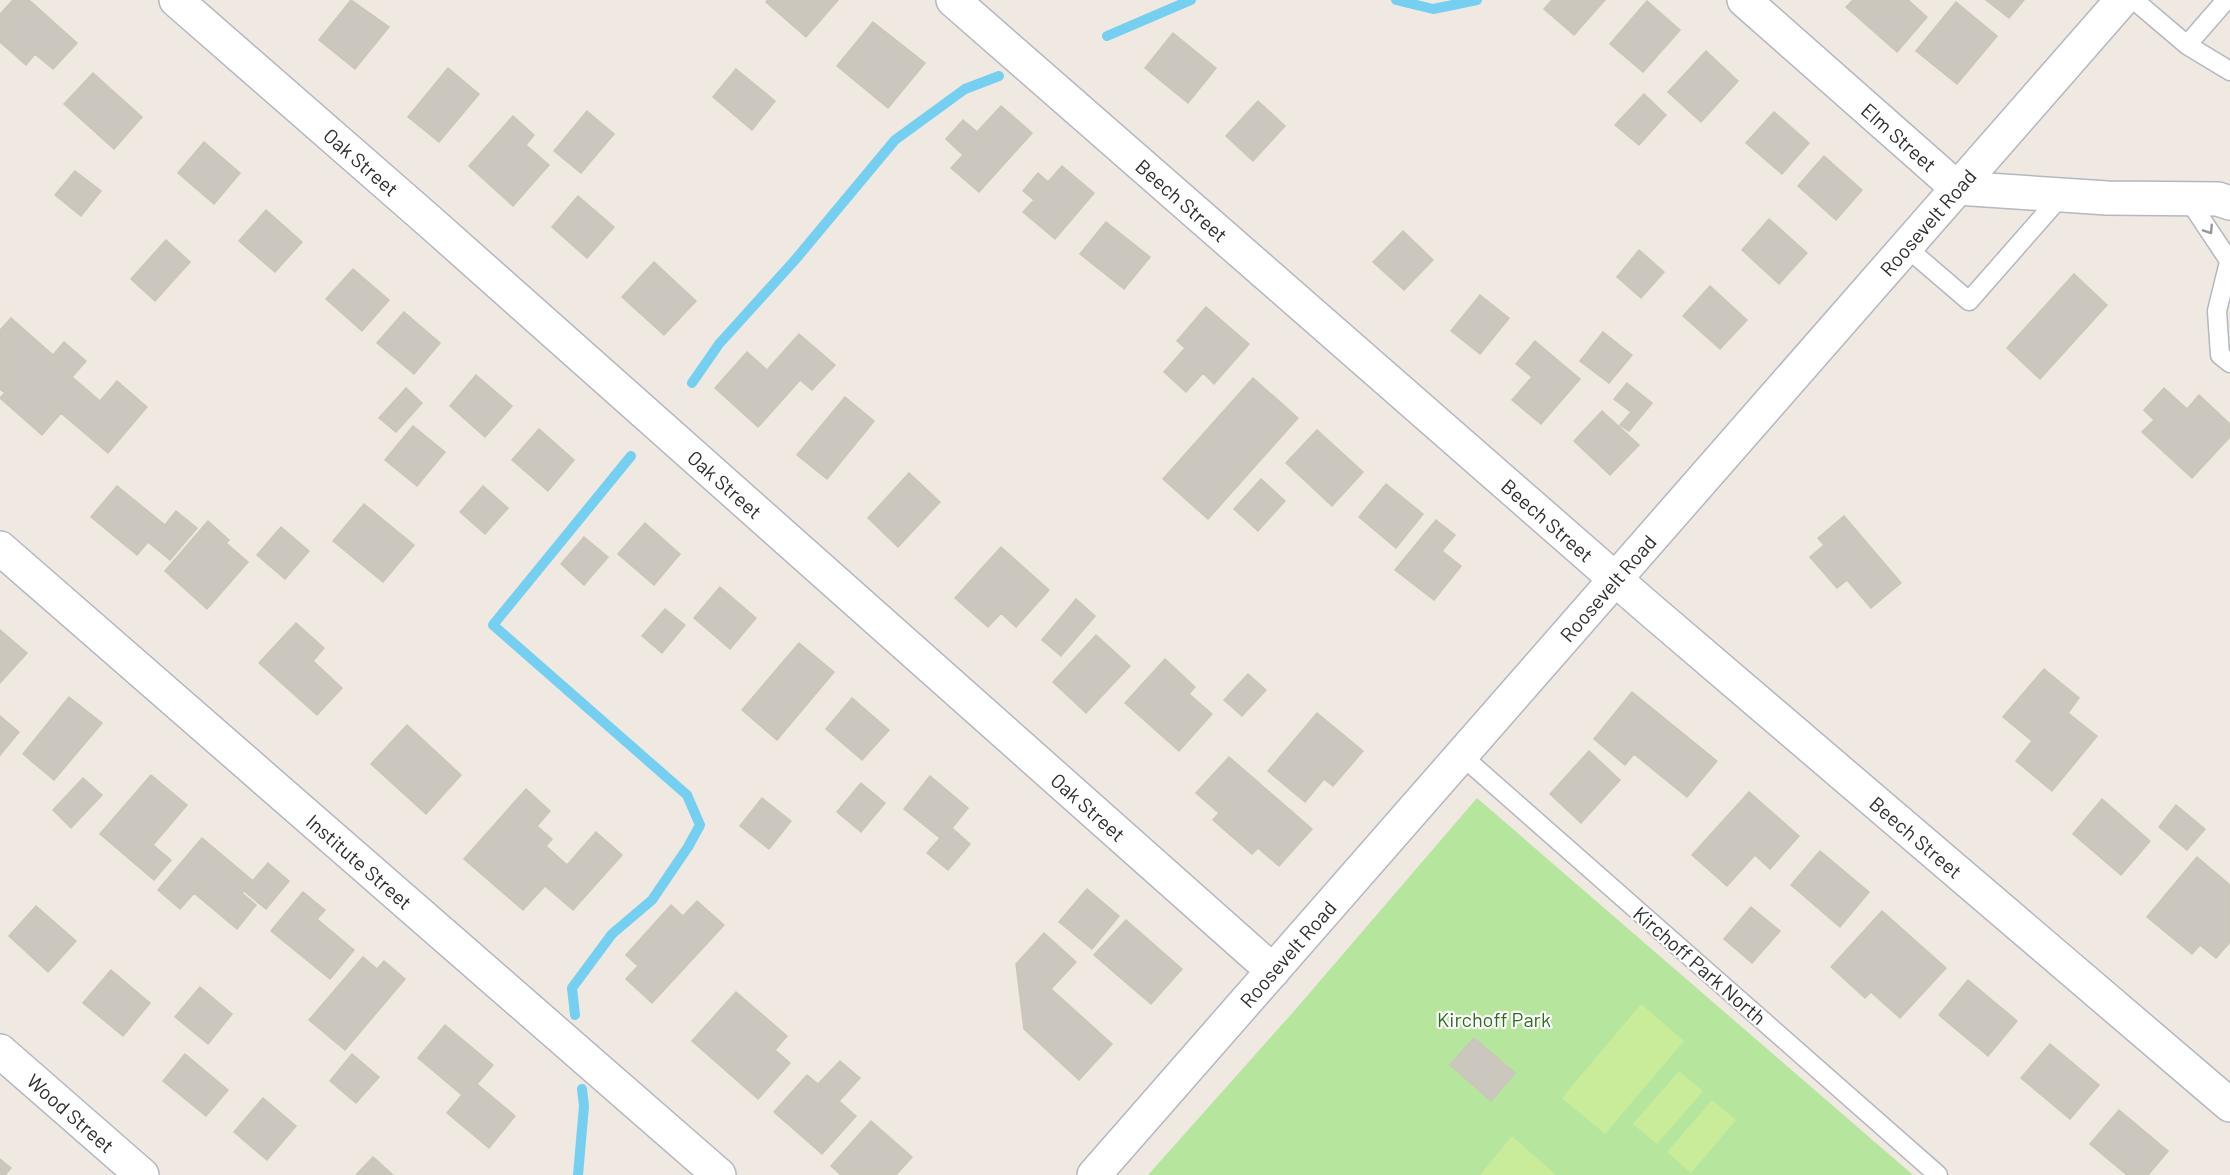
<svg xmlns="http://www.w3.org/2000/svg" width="2230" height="1175" font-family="Barlow,sans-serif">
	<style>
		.green { fill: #b6e59e }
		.pitch { fill: #c9ec9a }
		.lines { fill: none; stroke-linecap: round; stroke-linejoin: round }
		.stream { stroke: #75cff0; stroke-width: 10 }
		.building { fill: #cbc7bf; stroke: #cbc5ba; stroke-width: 1.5 }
		.lane-casing { stroke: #b4b7c1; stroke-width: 21 }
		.street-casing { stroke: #b4b7c1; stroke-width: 36 }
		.secondary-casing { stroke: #b4b7c1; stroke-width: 36 }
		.lane { stroke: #fff; stroke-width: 18 }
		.street { stroke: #fff; stroke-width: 33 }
		.secondary { stroke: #fff; stroke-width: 33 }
		.oneway { stroke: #969696 }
		.labels { text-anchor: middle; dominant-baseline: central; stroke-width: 4.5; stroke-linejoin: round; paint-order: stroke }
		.street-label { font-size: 20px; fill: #2e2e2e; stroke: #fff }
		.park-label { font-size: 20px; fill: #2c6e1b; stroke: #fff }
	</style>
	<rect width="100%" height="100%" fill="#efe9e1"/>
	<!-- green -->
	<path class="green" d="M 1477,798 L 1913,1175 L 1148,1175 L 1295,1010 Z"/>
	<!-- pitch -->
	<path class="pitch" d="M 1641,1004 L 1684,1041 L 1605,1134 L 1562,1098 Z
		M 1679,1071 L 1703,1091 L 1657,1144 L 1633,1124 Z
		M 1712,1100 L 1736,1120 L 1691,1173 L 1667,1152 Z
		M 1512,1136 L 1556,1175 L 1480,1175 Z"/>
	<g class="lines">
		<!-- stream -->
		<path class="stream" d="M 1396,0 L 1433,9 L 1477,0
			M 1107,36 L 1191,0
			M 692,383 L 719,344 L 795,260 L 895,140 L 965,89 L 999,76
			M 575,1015 L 572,988 L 612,934 L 652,900 L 688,847 L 700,825 L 687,795 L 493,625 L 631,456
			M 578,1175 L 584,1106 L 582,1089"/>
	</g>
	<!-- building -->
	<path class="building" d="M 13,0 L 29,0 L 77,43 L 53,69 L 35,54 L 26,65 L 0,42 L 0,14 Z
		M 351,0 L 389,27 L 355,69 L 319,40 Z
		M 767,0 L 838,0 L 806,37 L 766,2 Z
		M 1552,0 L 1605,0 L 1574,35 L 1544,9 Z
		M 1853,0 L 1908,0 L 1927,17 L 1897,52 L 1846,7 Z
		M 1986,0 L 2024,0 L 2009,18 Z
		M 1647,1 L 1680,30 L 1643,72 L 1610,44 Z
		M 1956,2 L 1997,36 L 1957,84 L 1916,51 Z
		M 873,22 L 925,63 L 888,108 L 837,66 Z
		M 1173,33 L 1216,68 L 1188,103 L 1145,68 Z
		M 1706,51 L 1738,81 L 1701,122 L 1668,92 Z
		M 448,68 L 479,94 L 439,142 L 408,117 Z
		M 736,69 L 775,101 L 752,130 L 713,97 Z
		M 93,73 L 142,117 L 114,149 L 64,104 Z
		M 1644,94 L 1666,115 L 1639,145 L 1615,125 Z
		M 1258,101 L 1285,126 L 1253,161 L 1226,136 Z
		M 1001,106 L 1032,133 L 979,192 L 951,168 L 963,155 L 946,139 L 963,120 L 977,132 Z
		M 587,111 L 614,134 L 581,173 L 554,151 Z
		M 1774,112 L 1809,143 L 1782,174 L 1746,143 Z
		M 513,116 L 534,135 L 526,145 L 549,165 L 513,206 L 469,166 Z
		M 204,142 L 240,173 L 214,204 L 178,173 Z
		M 1824,156 L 1862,190 L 1836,220 L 1798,186 Z
		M 1062,166 L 1094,193 L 1055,239 L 1023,212 L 1034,200 L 1023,191 L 1038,173 L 1048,182 Z
		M 75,171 L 101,191 L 81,216 L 55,195 Z
		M 578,196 L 614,227 L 587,258 L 552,227 Z
		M 266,210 L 302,242 L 275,272 L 239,241 Z
		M 1769,219 L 1807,253 L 1779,284 L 1742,250 Z
		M 1106,222 L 1150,257 L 1124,289 L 1080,254 Z
		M 1403,231 L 1433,260 L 1404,290 L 1373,262 Z
		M 166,240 L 190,262 L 155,301 L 131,279 Z
		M 1639,250 L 1664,272 L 1641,298 L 1617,277 Z
		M 654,262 L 696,301 L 664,335 L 622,297 Z
		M 353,269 L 389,300 L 362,331 L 326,299 Z
		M 2074,274 L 2107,305 L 2040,379 L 2007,348 Z
		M 1710,286 L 1747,320 L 1720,349 L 1683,316 Z
		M 1480,295 L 1509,318 L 1480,354 L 1451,331 Z
		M 1206,307 L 1249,344 L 1214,384 L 1203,373 L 1186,392 L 1164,372 L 1185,348 L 1177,341 Z
		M 404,312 L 440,343 L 414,374 L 377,343 Z
		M 11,318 L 53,355 L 64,342 L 86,361 L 72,377 L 100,401 L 117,381 L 147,407 L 108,453 L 61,413 L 42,435 L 0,398 L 5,393 L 0,389 L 0,330 Z
		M 1603,332 L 1632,355 L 1609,383 L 1580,361 Z
		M 799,334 L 835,365 L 812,390 L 800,380 L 758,427 L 715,388 L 747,352 L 767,370 Z
		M 1535,341 L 1580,379 L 1541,424 L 1512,400 L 1532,377 L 1516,364 Z
		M 476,375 L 512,406 L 485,437 L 450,406 Z
		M 1253,378 L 1298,418 L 1208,519 L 1163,479 Z
		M 1627,383 L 1652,403 L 1629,431 L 1620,425 L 1631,412 L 1614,399 Z
		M 406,388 L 422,403 L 396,432 L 379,418 Z
		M 2164,388 L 2187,409 L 2199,395 L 2230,424 L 2230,437 L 2192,478 L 2142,432 L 2154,420 L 2144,410 Z
		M 845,397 L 874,421 L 827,479 L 797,455 Z
		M 1602,411 L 1639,445 L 1610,475 L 1574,441 Z
		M 413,426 L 445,452 L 417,486 L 385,460 Z
		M 539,429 L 574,460 L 548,491 L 512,460 Z
		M 1317,430 L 1363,472 L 1332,506 L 1286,463 Z
		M 909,473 L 940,502 L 898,547 L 868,518 Z
		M 1261,479 L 1285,501 L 1258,531 L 1234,509 Z
		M 1386,484 L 1423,514 L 1396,548 L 1359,517 Z
		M 117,486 L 165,525 L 176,511 L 197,528 L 170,560 L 148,542 L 137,555 L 91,517 Z
		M 483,486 L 508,508 L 485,534 L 460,512 Z
		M 364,504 L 414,545 L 383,582 L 333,541 Z
		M 1844,516 L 1901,583 L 1871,608 L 1847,580 L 1837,588 L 1810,557 L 1824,545 L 1818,538 Z
		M 1436,520 L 1455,535 L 1442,551 L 1461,566 L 1434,600 L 1395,570 Z
		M 208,521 L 229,540 L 226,543 L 248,562 L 207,609 L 165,571 Z
		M 645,523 L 680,554 L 654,585 L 618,554 Z
		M 281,527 L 309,551 L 285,579 L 257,555 Z
		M 584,537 L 608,557 L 584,585 L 561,564 Z
		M 1001,547 L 1049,590 L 1016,627 L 1001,613 L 988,627 L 955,598 Z
		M 720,587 L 756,618 L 730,649 L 694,618 Z
		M 1076,599 L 1095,616 L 1061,656 L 1042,640 Z
		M 665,609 L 685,625 L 662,653 L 642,636 Z
		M 296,623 L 324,648 L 313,661 L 342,688 L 317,715 L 259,663 Z
		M 0,630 L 27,653 L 0,683 Z
		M 1096,635 L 1130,666 L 1086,713 L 1053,682 Z
		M 799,643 L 834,672 L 777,740 L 742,710 Z
		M 1165,659 L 1195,687 L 1189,694 L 1212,714 L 1179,751 L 1125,703 Z
		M 2044,669 L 2079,698 L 2068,713 L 2097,736 L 2052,791 L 2016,761 L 2032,741 L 2003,717 Z
		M 1248,674 L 1266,690 L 1242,716 L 1224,700 Z
		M 1632,692 L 1717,761 L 1687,797 L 1634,754 L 1625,765 L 1594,739 Z
		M 69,697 L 102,723 L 54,780 L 23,754 Z
		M 852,698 L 889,730 L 862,760 L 826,729 Z
		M 1317,713 L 1363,751 L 1333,786 L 1324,779 L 1305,802 L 1268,771 Z
		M 0,716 L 19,732 L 0,755 Z
		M 407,725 L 461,775 L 426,814 L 371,764 Z
		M 1589,751 L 1620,780 L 1581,823 L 1550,794 Z
		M 1229,757 L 1312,829 L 1279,866 L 1258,848 L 1252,854 L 1213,820 L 1219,813 L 1196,793 Z
		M 151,775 L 187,805 L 153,845 L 171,860 L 154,880 L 100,834 Z
		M 930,776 L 968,808 L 952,828 L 970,844 L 948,870 L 927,853 L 940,838 L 904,809 Z
		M 83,778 L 102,795 L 71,828 L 53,810 Z
		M 861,783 L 885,803 L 861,832 L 837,812 Z
		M 526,789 L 550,811 L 537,826 L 552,839 L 546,846 L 567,865 L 596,832 L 622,855 L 573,910 L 545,886 L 523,910 L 464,859 Z
		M 1749,792 L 1799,836 L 1770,869 L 1755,855 L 1727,886 L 1692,855 Z
		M 762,798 L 791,821 L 769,849 L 740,826 Z
		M 2102,799 L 2150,841 L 2121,875 L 2073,834 Z
		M 2176,805 L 2205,829 L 2187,850 L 2159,827 Z
		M 202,838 L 252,880 L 242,893 L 256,905 L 237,929 L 194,893 L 180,909 L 158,890 Z
		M 1820,851 L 1869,892 L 1840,927 L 1791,885 Z
		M 2197,857 L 2230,885 L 2230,942 L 2216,958 L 2200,945 L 2192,954 L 2147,917 Z
		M 268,863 L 289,881 L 266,909 L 244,891 Z
		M 1087,889 L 1119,916 L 1092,949 L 1059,922 Z
		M 303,892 L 325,910 L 317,919 L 354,950 L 330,979 L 271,931 Z
		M 697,901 L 724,925 L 652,1003 L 626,979 L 638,966 L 626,955 L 671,905 L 683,916 Z
		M 36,906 L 76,941 L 48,972 L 9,936 Z
		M 1751,907 L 1780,931 L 1752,963 L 1724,939 Z
		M 1882,911 L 1946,968 L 1900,1018 L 1871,992 L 1865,998 L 1831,967 Z
		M 1126,920 L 1182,969 L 1151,1004 L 1094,955 Z
		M 1044,933 L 1076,962 L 1051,989 L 1112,1044 L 1079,1080 L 1024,1029 L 1016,964 Z
		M 363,957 L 377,969 L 384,961 L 405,979 L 345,1050 L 309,1020 Z
		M 111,970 L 150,1003 L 123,1036 L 83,1003 Z
		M 1968,980 L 2017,1021 L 1988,1056 L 1939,1015 Z
		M 200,987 L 232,1014 L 208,1044 L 175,1017 Z
		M 736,992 L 787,1036 L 775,1050 L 790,1063 L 758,1099 L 692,1041 Z
		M 445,1025 L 493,1065 L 477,1084 L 515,1116 L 489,1148 L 447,1113 L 462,1095 L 418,1058 Z
		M 1474,1038 L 1515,1073 L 1491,1101 L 1450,1065 Z
		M 2050,1044 L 2099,1085 L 2070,1119 L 2021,1078 Z
		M 185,1054 L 228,1090 L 206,1116 L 163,1081 Z
		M 352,1054 L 379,1077 L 356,1103 L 330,1081 Z
		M 840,1061 L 860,1078 L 839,1101 L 856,1116 L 822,1154 L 774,1112 L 807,1075 L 818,1084 Z
		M 263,1098 L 296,1126 L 267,1160 L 234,1132 Z
		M 2119,1110 L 2168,1151 L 2148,1175 L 2127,1175 L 2090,1144 Z
		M 871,1121 L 912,1157 L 896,1175 L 841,1175 L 831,1166 Z
		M 373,1157 L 393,1175 L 356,1175 Z
		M 0,1159 L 11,1168 L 5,1175 L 0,1175 Z"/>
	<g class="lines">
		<!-- lane casing -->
		<g class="lane-casing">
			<path id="lane" d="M 2134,0 L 2187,45 L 2226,0
				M 2187,45 L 2230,71
				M 2188,199 L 2230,262
				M 1906,247 L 1969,301 L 2062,195
				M 2229,262 L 2217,311 L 2220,355 L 2230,363
				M 1461,755 L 1938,1175"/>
		</g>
		<!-- street casing -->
		<g class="street-casing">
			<g id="street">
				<path id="s1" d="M 176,0 L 428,220 L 1273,971"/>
				<path id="s2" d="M 953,0 L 1646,606 L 2230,1105"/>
				<path id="s3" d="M 1744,0 L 1957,188 L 2107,198 L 2218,199 L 2230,203"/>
				<path id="s4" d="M 0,548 L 719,1175"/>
				<path id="s5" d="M 0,1051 L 142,1175"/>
			</g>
		</g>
		<!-- secondary casing -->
		<g class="secondary-casing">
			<g id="secondary">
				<path id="s6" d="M 1094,1175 L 2122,0"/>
			</g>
		</g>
		<!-- lane -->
		<use href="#lane" class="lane"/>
		<!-- street -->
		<use href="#street" class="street"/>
		<!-- secondary -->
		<use href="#secondary" class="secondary"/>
	</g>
	<!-- one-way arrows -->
	<defs><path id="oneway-chevron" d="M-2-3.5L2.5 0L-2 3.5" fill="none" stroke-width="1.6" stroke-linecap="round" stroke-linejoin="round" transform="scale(1.5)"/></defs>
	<use class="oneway" href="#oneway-chevron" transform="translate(2209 230) rotate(57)"/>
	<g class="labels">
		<!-- street labels -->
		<g class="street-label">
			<text stroke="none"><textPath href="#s3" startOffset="207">Elm Street</textPath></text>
			<text stroke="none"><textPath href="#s1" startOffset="246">Oak Street</textPath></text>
			<text stroke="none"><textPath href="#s2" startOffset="304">Beech Street</textPath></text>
			<text stroke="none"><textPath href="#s6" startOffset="1266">Roosevelt Road</textPath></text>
			<text stroke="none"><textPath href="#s1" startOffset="732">Oak Street</textPath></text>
			<text stroke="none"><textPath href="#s2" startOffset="790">Beech Street</textPath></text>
			<text stroke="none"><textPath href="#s6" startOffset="780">Roosevelt Road</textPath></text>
			<text stroke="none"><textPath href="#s1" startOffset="1218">Oak Street</textPath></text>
			<text stroke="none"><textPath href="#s2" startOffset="1276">Beech Street</textPath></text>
			<text stroke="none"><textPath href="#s4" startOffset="477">Institute Street</textPath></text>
			<text stroke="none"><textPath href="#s6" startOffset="294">Roosevelt Road</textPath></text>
			<text transform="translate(1700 965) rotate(41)">Kirchoff Park North</text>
			<text stroke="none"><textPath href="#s5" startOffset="94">Wood Street</textPath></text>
		</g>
		<!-- park labels -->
		<g class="park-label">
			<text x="1494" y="1019">Kirchoff Park</text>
		</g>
	</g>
</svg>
